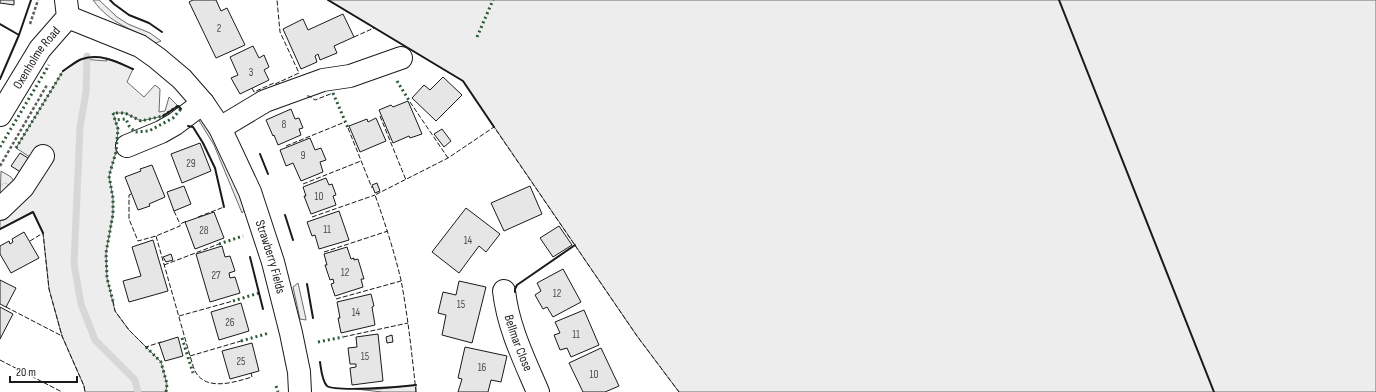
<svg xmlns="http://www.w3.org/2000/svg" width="1376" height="392" font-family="'Sofia Sans Condensed',sans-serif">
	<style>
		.grass { fill: #ededed; stroke: #6a6a6a }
		.forest { fill: url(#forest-crowns); stroke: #6a6a6a }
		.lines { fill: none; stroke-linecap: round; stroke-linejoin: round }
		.stream { stroke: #d7d7d7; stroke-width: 7 }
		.building { fill: #e6e6e6; stroke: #1a1a1a }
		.minor-casing { stroke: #1a1a1a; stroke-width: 24 }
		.major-casing { stroke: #1a1a1a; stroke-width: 24 }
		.path { stroke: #5f5f5f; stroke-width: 2.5; stroke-dasharray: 3 2; stroke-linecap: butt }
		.minor { stroke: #fff; stroke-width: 22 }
		.major { stroke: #fff; stroke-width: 22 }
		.hedge { stroke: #2b5a34; stroke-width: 3; stroke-dasharray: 2 3; stroke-linecap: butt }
		.fence { stroke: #1a1a1a; stroke-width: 1; stroke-dasharray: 5 2; stroke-linecap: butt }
		.wall { stroke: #1a1a1a; stroke-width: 2 }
		.labels { text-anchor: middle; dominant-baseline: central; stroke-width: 3; stroke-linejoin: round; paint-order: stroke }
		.number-label { font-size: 11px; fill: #4d4d4d }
		.street-label { font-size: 13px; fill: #1a1a1a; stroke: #fff }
	</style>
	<defs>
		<pattern id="forest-crowns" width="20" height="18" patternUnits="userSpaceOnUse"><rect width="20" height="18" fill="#ededed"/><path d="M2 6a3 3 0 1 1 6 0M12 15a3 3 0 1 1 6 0" fill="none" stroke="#cbcbcb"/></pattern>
	</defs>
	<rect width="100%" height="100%" fill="#fff"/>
	<!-- grass -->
	<path class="grass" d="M 93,0 L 99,0 L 117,17 L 128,24 L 150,33 L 161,41 L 156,43 C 132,28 111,25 93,0 Z
		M 328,0 L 1376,0 L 1376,392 L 679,392 L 637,336 L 463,81 Z
		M 106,58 L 116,61 L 133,69 L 127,82 L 144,97 L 155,85 L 160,89 L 159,112 L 165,111 L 169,97 L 178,106 L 163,116 L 141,121 L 125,113 L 113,113 L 118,129 L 116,152 L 109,176 L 113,198 L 113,214 L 106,253 L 107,278 L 115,311 L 129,330 L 161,362 L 167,384 L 166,392 L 85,392 L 84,386 L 62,336 L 49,289 L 43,233 L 33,212 L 0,229 L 0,217 L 36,161 L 16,148 L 63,71 L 82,59 L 107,61 Z
		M 203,118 L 246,208 L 242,213 L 214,145 L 198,119 Z
		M 298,283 L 306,319 L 306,320 L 300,319 L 293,287 Z
		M 416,385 L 416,392 L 382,392 L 356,389 L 380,389 Z"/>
	<!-- forest -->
	<path class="forest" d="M 1,171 L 11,177 L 18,187 L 0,201 Z"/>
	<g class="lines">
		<!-- stream -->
		<path class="stream" d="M 87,56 L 86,92 L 80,127 L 74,264 L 81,304 L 95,340 L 135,380 L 138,392"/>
	</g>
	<!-- building -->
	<path class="building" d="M 0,0 L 14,0 L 14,5 L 0,3 Z
		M 193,0 L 216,0 L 221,11 L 227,8 L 245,45 L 216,58 L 189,2 Z
		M 343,14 L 354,37 L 334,46 L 337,53 L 320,60 L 318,54 L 315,56 L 317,62 L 301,69 L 283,29 L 303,19 L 308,30 Z
		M 253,46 L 259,58 L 264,55 L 269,67 L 264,70 L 269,80 L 240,94 L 231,78 L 238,75 L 230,57 Z
		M 443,77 L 462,95 L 436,121 L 412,98 L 424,85 L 430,90 Z
		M 408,101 L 422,134 L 410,138 L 409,136 L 393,143 L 379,110 L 391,105 L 393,107 Z
		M 291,109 L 295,119 L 299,118 L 303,128 L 299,129 L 301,135 L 278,145 L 274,135 L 273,136 L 266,120 Z
		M 376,118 L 386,141 L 360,152 L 349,126 L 367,119 L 368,122 Z
		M 442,129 L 451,141 L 444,147 L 434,134 Z
		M 310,138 L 315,150 L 321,148 L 326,160 L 320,162 L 323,172 L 301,181 L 293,163 L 286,166 L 280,150 Z
		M 200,143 L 211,171 L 182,183 L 171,154 Z
		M 20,153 L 31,160 L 22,173 L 11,166 Z
		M 152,165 L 165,197 L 149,204 L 150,206 L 138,210 L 125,177 L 141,171 L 140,169 Z
		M 326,178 L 329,185 L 332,184 L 336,195 L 333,196 L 336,205 L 311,214 L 304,196 L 306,196 L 303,187 Z
		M 377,183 L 380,191 L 375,193 L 372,185 Z
		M 184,186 L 191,204 L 174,211 L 167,192 Z
		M 530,186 L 542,214 L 504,231 L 491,203 Z
		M 466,208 L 500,234 L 486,252 L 479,246 L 459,273 L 432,252 Z
		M 339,211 L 349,240 L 319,249 L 315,235 L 312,236 L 307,222 Z
		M 214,212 L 224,238 L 195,249 L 185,222 Z
		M 559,226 L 572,245 L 553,257 L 540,238 Z
		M 24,232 L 39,258 L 11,273 L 0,254 L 0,246 L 9,241 L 10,244 L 13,242 L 12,239 Z
		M 153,240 L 168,291 L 129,302 L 123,281 L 141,276 L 132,247 Z
		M 222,246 L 225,257 L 230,256 L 235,271 L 229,273 L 230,278 L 235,277 L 240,293 L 210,302 L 196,254 Z
		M 347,247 L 351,259 L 354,258 L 354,260 L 358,259 L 364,279 L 361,279 L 363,287 L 335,296 L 331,284 L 334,283 L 333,279 L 330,280 L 325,265 L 327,265 L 324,254 Z
		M 171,254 L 173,260 L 166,262 L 163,257 Z
		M 563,269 L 581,302 L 553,317 L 547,307 L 543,309 L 535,295 L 541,291 L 537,283 Z
		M 0,280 L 16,288 L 6,307 L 0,304 Z
		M 459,281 L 486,287 L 472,343 L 442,335 L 446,315 L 438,313 L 443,292 L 456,295 Z
		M 371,294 L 374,306 L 372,307 L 375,325 L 341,333 L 338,318 L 340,318 L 337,302 Z
		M 241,303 L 249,331 L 219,340 L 211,312 Z
		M 0,307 L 13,314 L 0,339 Z
		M 584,310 L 599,345 L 571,357 L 567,348 L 560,350 L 554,335 L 560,333 L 555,322 Z
		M 378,334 L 383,381 L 352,385 L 350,368 L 356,367 L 356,364 L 350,364 L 348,348 L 357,347 L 356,337 Z
		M 392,335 L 393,342 L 387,343 L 386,337 Z
		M 178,337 L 183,356 L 165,361 L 159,343 Z
		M 252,343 L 259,371 L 230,379 L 222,351 Z
		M 465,347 L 507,356 L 501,382 L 491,380 L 488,392 L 458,392 L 462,379 L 458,378 Z
		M 601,348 L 619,386 L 605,392 L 583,392 L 569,363 Z"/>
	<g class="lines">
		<!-- minor casing -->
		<g class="minor-casing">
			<g id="minor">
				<path id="s1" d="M 68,17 L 140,46 L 157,58 L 182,79 L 203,103 L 220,128 L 250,192 L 273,262 L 291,333 L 299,372 L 300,392"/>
				<path d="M 220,128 L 265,101 L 323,80 L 350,76 L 401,58"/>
				<path d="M 127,146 L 161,132 L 175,124 L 203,103"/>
				<path d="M 0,209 L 23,187 L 43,156"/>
				<path id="s2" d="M 504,291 C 508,327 524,359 538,392"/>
			</g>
		</g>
		<!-- major casing -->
		<g class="major-casing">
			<g id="major">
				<path id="s3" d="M 0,115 L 40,49 L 68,17 L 66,0"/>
			</g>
		</g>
		<!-- path -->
		<path class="path" d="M 30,24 L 38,0
			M 0,166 L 47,85"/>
		<!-- minor -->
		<use href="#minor" class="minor"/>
		<!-- major -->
		<use href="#major" class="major"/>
		<!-- hedge -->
		<path class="hedge" d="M 477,37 L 493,0
			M 397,81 L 410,102
			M 333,93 L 348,128
			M 178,106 L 181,109 L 173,118 L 149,131 L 135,132 L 129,126 L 126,119 L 115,120 L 113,113 L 125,113 L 141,121 L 163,116 Z
			M 113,113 L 118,129 L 116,152 L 109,176 L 113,198 L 113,214 L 106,253 L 107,278 L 113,301
			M 0,147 L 49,65
			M 16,148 L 63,71
			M 219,244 L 243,236
			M 233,301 L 259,293
			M 182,338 L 193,373
			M 241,341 L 269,333
			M 318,342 L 343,337
			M 146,347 L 161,362 L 167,384 L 166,392
			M 276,386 L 278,392"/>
		<!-- fence -->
		<path class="fence" d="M 354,37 L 374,28
			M 252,88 L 254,92 L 274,83 L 275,84 L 299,73 L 280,32 L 277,0
			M 307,96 L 309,96 L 315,100 L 333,93
			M 410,102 L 448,158
			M 380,116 L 406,180
			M 348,128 L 372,188
			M 286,146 L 345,122
			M 303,184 L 361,161
			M 131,194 L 129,195 L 129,219 L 138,241 L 156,236 L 180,226 L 180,224 L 187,221
			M 174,211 L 180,224
			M 198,217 L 224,207
			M 312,217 L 375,195
			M 156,236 L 190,356 C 192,361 193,367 195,371 C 206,392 235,382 252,377 L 251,373
			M 30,241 L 43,233 L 49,289 L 62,336 L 84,386 L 85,392
			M 324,252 L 388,231
			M 164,265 L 219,244
			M 336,299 L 401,281
			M 113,301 L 115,311 L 129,330 L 146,347 L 161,342
			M 6,307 L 62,336
			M 179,316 L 233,301
			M 343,337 L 408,323
			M 190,356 L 241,341
			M 0,360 L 62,392
			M 416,392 C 412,355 408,317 401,280 C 394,251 385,223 375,195 L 448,158 L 494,127 L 637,336 L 679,392"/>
		<!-- wall -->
		<path class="wall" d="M 110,0 L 114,4 L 129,15 L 149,23 L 162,32
			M 328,0 L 463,81 L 494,127
			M 1059,0 L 1214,392
			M 0,24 L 19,35
			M 63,71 C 69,67 76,61 82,59 C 100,53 117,62 133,69
			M 0,79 L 19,35 L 31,0
			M 163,116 L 178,106 L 181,109
			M 188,126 L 193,127 L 203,143 L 215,168 L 224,207
			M 260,154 L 268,174
			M 285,215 L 293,240
			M 0,229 L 33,212 L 43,233
			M 250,257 L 263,309
			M 307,284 L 313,318
			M 515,292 L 515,289 L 517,285 L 575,245
			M 320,362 C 321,369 322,381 327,386 C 336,392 401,387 416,385"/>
	</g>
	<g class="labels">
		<!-- number labels -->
		<g class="number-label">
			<text x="219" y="28">2</text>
			<text x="251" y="72">3</text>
			<text x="284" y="124">8</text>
			<text x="303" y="155">9</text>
			<text x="191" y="163">29</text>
			<text x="319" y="196">10</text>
			<text x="327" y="229">11</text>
			<text x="204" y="230">28</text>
			<text x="468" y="240">14</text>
			<text x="345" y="272">12</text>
			<text x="216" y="275">27</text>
			<text x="557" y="293">12</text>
			<text x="461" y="304">15</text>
			<text x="356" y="312">14</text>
			<text x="230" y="322">26</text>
			<text x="576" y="334">11</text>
			<text x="365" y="356">15</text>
			<text x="241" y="361">25</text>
			<text x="482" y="367">16</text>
			<text x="594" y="374">10</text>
		</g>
		<!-- street labels -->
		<g class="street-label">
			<text stroke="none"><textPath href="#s3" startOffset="68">Oxenholme Road</textPath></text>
			<text stroke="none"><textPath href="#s1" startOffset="332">Strawberry Fields</textPath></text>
			<text stroke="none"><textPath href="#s2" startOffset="54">Bellmar Close</textPath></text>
		</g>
	</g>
	<!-- scale -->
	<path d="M10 376v6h67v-6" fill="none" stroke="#1a1a1a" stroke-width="2"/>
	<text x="16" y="376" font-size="12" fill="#1a1a1a" stroke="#ffffff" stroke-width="3" paint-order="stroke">20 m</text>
</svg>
